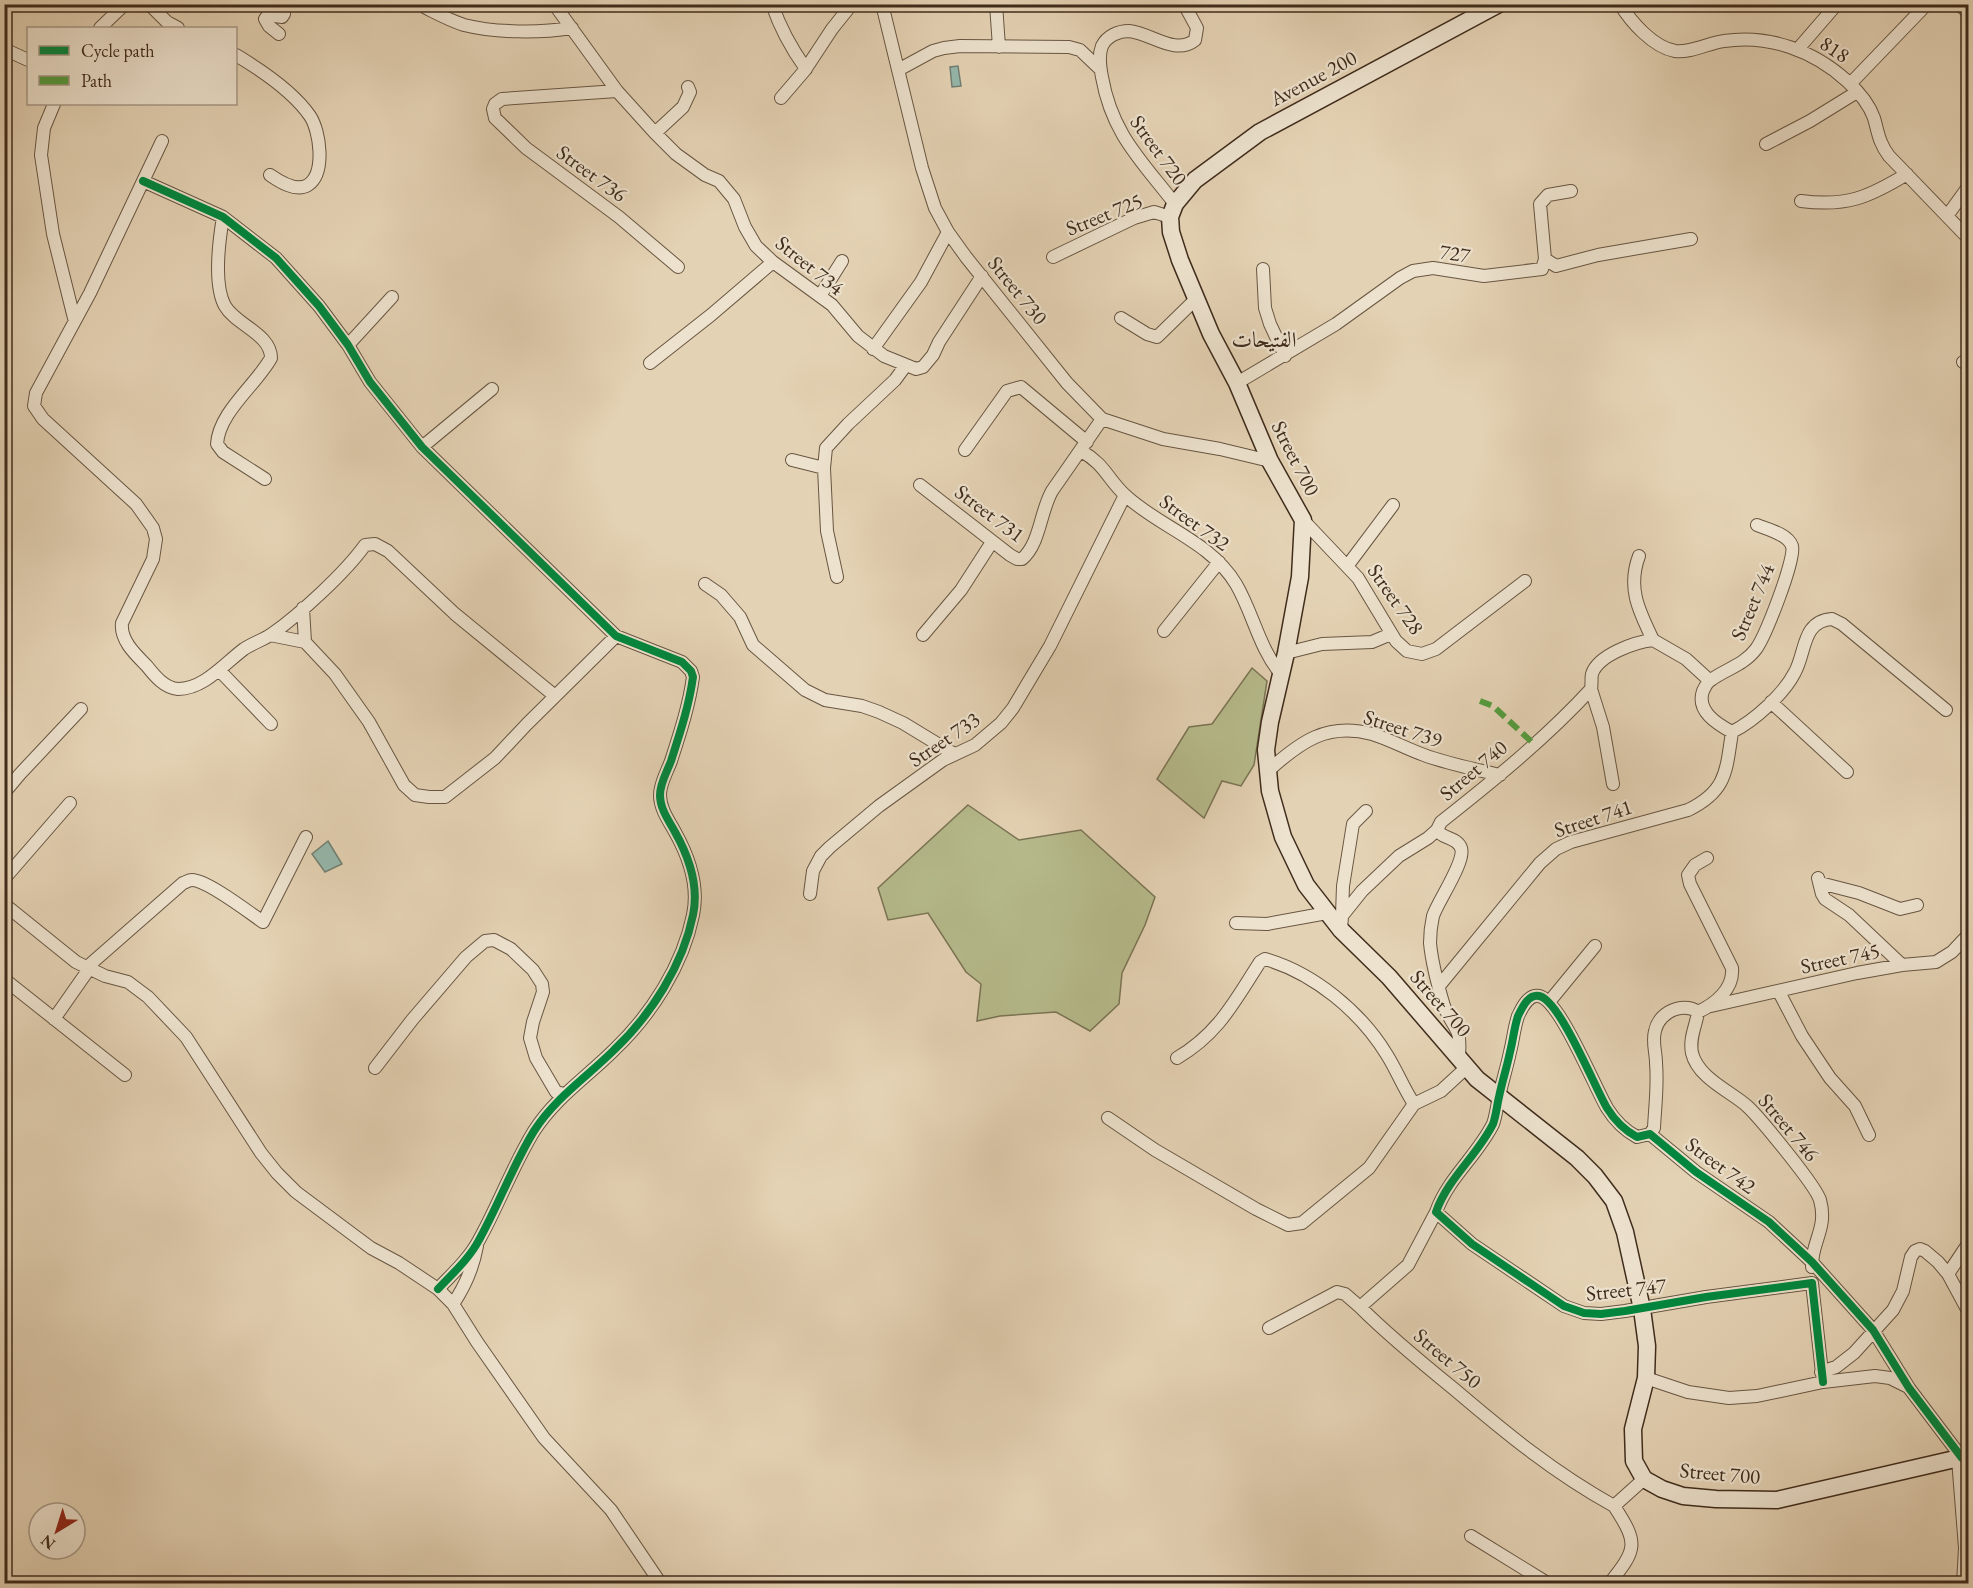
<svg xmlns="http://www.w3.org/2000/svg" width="1973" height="1588" font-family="'EB Garamond',Amiri,serif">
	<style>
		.green { fill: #b6bb8c; stroke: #7a7454; stroke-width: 1.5 }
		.water { fill: #95b8ad; stroke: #738073; stroke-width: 1.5 }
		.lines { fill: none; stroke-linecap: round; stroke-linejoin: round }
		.minor-casing { stroke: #685642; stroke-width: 14 }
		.secondary-casing { stroke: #3f2c1c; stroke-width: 19 }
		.minor { stroke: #ede2ce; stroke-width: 12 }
		.secondary { stroke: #ede2ce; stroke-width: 16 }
		.quiet { stroke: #539d3e; stroke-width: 6; stroke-dasharray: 12 6; stroke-linecap: butt }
		.cycleway-casing { stroke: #ede2ce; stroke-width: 11 }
		.cycleway { stroke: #00873e; stroke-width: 8 }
		.labels { text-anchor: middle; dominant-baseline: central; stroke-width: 4.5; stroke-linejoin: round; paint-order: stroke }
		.street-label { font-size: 21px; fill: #3f2c1c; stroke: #ede2ce }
		.neighbourhood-label { font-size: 22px; fill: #3f2c1c; stroke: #ede2ce }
	</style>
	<rect width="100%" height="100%" fill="#e4d2b4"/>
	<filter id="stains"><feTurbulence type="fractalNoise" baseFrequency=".00333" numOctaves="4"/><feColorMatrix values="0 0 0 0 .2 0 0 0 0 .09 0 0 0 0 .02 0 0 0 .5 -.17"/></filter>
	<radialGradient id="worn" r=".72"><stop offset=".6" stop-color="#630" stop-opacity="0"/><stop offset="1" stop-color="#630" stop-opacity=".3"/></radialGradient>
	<!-- green -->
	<path class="green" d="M 1252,668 L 1267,681 L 1254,765 L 1241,786 L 1222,781 L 1204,818 L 1157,779 L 1189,727 L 1212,724 Z
		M 968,805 L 1019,840 L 1081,830 L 1155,897 L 1145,925 L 1122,973 L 1119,1004 L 1090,1031 L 1056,1012 L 1000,1016 L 977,1021 L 981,984 L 966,972 L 928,913 L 888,920 L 878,888 Z"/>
	<!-- water -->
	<path class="water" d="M 958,66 L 961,86 L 952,87 L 950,67 Z
		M 328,841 L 342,864 L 325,872 L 312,854 Z"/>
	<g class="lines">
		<!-- minor casing -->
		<g class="minor-casing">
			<path id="minor" d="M 149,4 L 167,22 L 178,28
				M 274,4 L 283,11 L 284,14 L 282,17 L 268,15 L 265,19 L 269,26 L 279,34
				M 554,4 L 617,91 L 655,133 L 676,154 L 705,175 L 719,181 L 734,199 L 745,227 L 756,246 L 773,262 L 832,305 L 858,336 L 884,356 L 916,369 L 923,367 L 933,355 L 939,342 L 982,276
				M 772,4 C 780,28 791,48 806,69
				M 882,4 L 922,168 L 935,208 L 948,232 L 966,257 L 1067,383 L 1102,419 L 1163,439 L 1220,449 L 1270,461
				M 996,4 L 999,47
				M 1620,4 C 1631,22 1653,47 1675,51 C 1691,53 1708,43 1724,41 C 1769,34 1814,51 1847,81 C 1858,91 1869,104 1874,118 C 1878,132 1879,143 1889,156 L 1968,238
				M 1958,4 L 1968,12
				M 426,8 C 438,14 451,21 464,25 C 496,33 540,33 572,28
				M 100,28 L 125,4
				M 4,49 L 28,60
				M 1798,49 L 1837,4
				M 236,55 C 261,70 293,91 310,116 C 320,131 326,173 308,185 C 296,192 280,182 270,175
				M 898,70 L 933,51 L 944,48 L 960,46 L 1069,47 L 1080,50 L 1100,69
				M 1850,84 L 1927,4
				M 617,91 L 502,99 L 495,104 L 493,109 L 495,118 L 526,148 L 619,217 L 678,267
				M 781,98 L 805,70 L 832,29 L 852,4
				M 54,104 L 44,128 L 41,155 L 53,234 L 74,318
				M 655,133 L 683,107 L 690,92 L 688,87
				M 162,141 L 90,293 L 36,393 L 34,406 L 43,419 L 136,504 L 153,528 L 156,539 L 153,559 L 122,623 C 120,640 135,654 146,665 C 154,675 164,688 178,689 C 204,689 225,663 244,649 C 253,643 263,640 272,634 C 300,614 345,573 365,545 L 375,544 L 388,551 L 455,614 L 555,696
				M 1766,144 L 1810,121 L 1857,92
				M 143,181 L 223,217 L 276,258 L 319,306 L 348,345 L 370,382 L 422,447 L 616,636 L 682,662 L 691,671 L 693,677 C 689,706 680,733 671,761 C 667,772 660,783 660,795 C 660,809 669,821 675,832 C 689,857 699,887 693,915 C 683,965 651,1015 614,1050 C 587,1077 555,1098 534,1131 C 513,1165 499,1204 479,1240 C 469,1259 452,1274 438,1289
				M 1801,201 C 1847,207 1869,197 1907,174
				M 1175,204 C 1141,160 1112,134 1102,77 C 1100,67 1098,56 1102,46 C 1107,36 1118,31 1129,31 C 1151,33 1175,56 1195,40 L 1197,28 L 1184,4
				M 1947,216 L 1968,187
				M 223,217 C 219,241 213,284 225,306 C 236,325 271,334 271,358 C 256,385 219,412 217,444 L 223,452 L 265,479
				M 1053,257 L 1134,218 L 1154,212 L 1170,217
				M 1545,259 L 1540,204 L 1548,195 L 1571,191
				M 1263,269 L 1265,308 L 1270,324 L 1285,356
				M 820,296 L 842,261
				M 1121,318 L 1147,334 L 1157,337 L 1197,298
				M 348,345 L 392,297
				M 873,349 L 921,282 L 948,232
				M 1963,362 L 1968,361
				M 650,363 L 711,315 L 773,262
				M 1237,383 L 1336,324 L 1400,278 L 1413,271 L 1433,268 L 1484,276 L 1542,269 L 1545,259 L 1556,266 L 1598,255 L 1691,239
				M 422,447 L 492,389
				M 965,450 L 1007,391 L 1021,387 L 1087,442
				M 1081,451 C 1105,464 1108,480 1126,496 C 1161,528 1210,541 1236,584 C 1253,613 1259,648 1281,674
				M 792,460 L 824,468
				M 920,485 L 1010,555 L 1017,559 L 1022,559 C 1040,544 1040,512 1052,491 L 1102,419
				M 1303,520 L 1358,578 L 1396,641 L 1407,651 L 1422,654 L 1436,649 L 1525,581
				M 1757,525 C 1767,529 1788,534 1792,546 C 1796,559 1765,637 1756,649 C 1744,665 1726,669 1711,680 C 1707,682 1705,687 1703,691 C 1696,711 1717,724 1732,732 C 1754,721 1784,694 1795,672 C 1806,652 1802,621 1832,619 L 1842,624 L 1946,710
				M 1348,565 L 1393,505
				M 837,577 L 827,531 L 824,468 L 826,448 L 848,424 L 895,380 L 906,365
				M 705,584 L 721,595 L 740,617 L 753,645 L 805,690 L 825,700 L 862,706 L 879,712 L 903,723 L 954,754
				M 303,608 L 305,642
				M 1164,631 L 1219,562
				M 270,635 L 305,642 L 335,674 L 369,722 L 404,785 L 415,795 L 429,797 L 445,797 L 495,758 L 527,724 L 616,636
				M 923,635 L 961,590 L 992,542
				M 1653,640 L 1686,659 L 1709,680
				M 1286,653 L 1322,644 L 1372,642 L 1391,634
				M 219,670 L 271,724
				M 1591,689 L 1603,727 L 1613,784
				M 1771,702 L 1847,772
				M 1268,771 C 1300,742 1327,722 1372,734 C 1389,739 1407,749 1424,755 C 1448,764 1475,769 1500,775
				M 4,793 L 20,774 L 81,709
				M 1707,858 L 1695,865 L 1688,875 L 1690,884 L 1732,968 C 1734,989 1715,1004 1698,1012 C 1696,1026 1689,1038 1692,1053 C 1698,1078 1730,1091 1747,1106 C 1760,1118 1816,1186 1820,1200 C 1828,1229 1811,1242 1812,1267
				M 1818,878 L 1822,894 L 1825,899 L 1849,915 L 1902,965
				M 4,879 L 70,803
				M 1820,883 L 1859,893 L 1900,909 L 1917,905
				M 810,894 L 813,871 L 821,856 L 830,847 L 879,806 L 943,760 L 975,745 L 1001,723 L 1013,708 L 1050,646 L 1125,495
				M 4,904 L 76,962 L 105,976 L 128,982 L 148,997 L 186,1037 L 261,1153 L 277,1173 L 296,1192 L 371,1248 L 399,1263 L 438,1289 L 453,1304 L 477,1342 L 544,1438 L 611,1510 L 661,1584
				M 1342,915 L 1343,886 L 1353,824 L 1366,811
				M 1236,923 L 1267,924 L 1327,913
				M 1341,930 L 1342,916 L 1362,891 L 1399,856 L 1428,838 L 1437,830
				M 86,968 L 183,883 C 187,882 188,880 192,880 C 207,880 250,913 263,922 L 306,837
				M 4,979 L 125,1075
				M 1439,986 L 1540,863 L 1556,849 L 1571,842 L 1688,810 C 1727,791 1726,771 1732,732
				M 1779,992 L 1802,1036 L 1830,1078 L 1855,1106 L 1869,1135
				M 1549,1002 L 1595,946
				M 1711,1006 L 1857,973 L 1902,965 L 1936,962 L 1952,952 L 1968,935
				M 54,1019 L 89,969
				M 1177,1058 C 1219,1033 1234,1002 1260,962 L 1265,959 C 1314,973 1361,1012 1387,1055 C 1397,1071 1404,1089 1414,1104
				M 1459,1058 C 1459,1049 1461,1039 1457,1031 C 1453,1022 1447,1015 1444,1006 C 1438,986 1432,964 1430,943 C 1430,934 1431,925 1433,916 C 1438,901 1466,861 1461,848 C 1457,837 1442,839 1437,830 L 1441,822 C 1493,781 1546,738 1591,689 C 1592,685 1591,678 1592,674 C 1598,655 1635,642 1653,640 C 1639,611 1627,588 1639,556
				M 375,1068 L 412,1020 L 466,957 L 485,941 L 494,940 L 511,949 L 533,970 L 542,984 L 543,992 L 533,1022 L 530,1038 L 536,1058 L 556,1092 L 564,1094
				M 1108,1118 L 1155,1150 L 1256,1209 L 1288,1225 L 1302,1223 L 1369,1168 L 1414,1104 L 1441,1091 L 1466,1068
				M 1650,1134 L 1654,1128 C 1655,1107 1658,1085 1656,1063 C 1656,1052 1652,1042 1655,1031 C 1657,1021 1665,1012 1676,1009 C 1684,1007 1691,1007 1698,1012
				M 1436,1212 L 1408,1265 L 1360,1307 C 1389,1336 1422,1363 1454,1389 C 1507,1434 1553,1472 1614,1506 L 1644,1479
				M 1968,1244 L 1948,1274 L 1968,1311
				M 453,1304 C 466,1285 473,1268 477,1246
				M 1269,1328 L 1337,1292 L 1345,1294 L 1360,1307
				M 1821,1372 L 1836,1367 L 1854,1353 L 1893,1310 L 1903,1291 L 1911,1257 L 1915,1251 L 1920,1249 L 1925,1251 L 1938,1262 L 1948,1274
				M 1646,1378 L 1688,1392 L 1729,1398 L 1757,1396 L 1823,1382 L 1875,1376 L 1890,1378 L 1908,1387
				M 1823,1382 L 1812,1283 L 1706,1297 L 1625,1311 L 1601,1314 L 1584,1313 L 1564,1306 L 1472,1244 L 1436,1212 C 1448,1178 1477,1156 1493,1124 C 1496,1116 1497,1105 1499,1097 C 1502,1082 1507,1067 1510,1052 C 1513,1041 1514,1028 1518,1016 C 1522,1008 1528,994 1539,996 C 1560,1000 1595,1088 1607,1108 C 1615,1121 1624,1130 1637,1137 L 1650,1134 L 1696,1172 L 1769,1222 L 1812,1262 L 1873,1330 L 1909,1388 L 1962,1458
				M 1958,1459 L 1965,1548 L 1963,1584
				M 1471,1536 L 1549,1584
				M 1609,1584 C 1637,1549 1639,1544 1614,1506"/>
		</g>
		<!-- secondary casing -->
		<g class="secondary-casing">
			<path id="secondary" d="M 1499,4 L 1260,132 L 1195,180 L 1175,204 L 1170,217 L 1171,232 L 1180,260 L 1211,334 L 1237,383 L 1270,461 L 1303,520 L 1300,577 L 1286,653 L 1270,722 L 1266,750 L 1270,791 L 1283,837 L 1306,885 L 1341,930 L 1389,977 L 1477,1079 L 1577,1158 L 1595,1176 L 1614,1201 L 1625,1232 L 1642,1309 L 1647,1346 L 1646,1378 L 1633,1429 L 1634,1461 L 1644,1479 L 1662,1489 L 1683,1496 L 1716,1499 L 1777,1500 L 1968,1456"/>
		</g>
		<!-- minor -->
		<use href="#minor" class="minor"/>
		<!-- secondary -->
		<use href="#secondary" class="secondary"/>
		<!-- quiet -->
		<path class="quiet" d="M 1480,701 L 1493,706 L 1534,744"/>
		<!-- cycleway casing -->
		<g class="cycleway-casing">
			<path id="cycleway" d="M 143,181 L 223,217 L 276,258 L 319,306 L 348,345 L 370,382 L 422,447 L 616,636 L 682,662 L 691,671 L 693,677 C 689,706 680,733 671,761 C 667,772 660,783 660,795 C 660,809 669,821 675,832 C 689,857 699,887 693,915 C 683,965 651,1015 614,1050 C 587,1077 555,1098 534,1131 C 513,1165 499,1204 479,1240 C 469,1259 452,1274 438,1289
				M 1823,1382 L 1812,1283 L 1706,1297 L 1625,1311 L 1601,1314 L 1584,1313 L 1564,1306 L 1472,1244 L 1436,1212 C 1448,1178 1477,1156 1493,1124 C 1496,1116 1497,1105 1499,1097 C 1502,1082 1507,1067 1510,1052 C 1513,1041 1514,1028 1518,1016 C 1522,1008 1528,994 1539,996 C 1560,1000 1595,1088 1607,1108 C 1615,1121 1624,1130 1637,1137 L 1650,1134 L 1696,1172 L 1769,1222 L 1812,1262 L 1873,1330 L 1909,1388 L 1962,1458"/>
		</g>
		<!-- cycleway -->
		<use href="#cycleway" class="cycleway"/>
	</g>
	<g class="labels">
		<!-- street labels -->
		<g class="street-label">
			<text transform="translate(1835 49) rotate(34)">818</text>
			<text transform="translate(1313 78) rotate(-28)">Avenue 200</text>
			<text transform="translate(1159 150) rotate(54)">Street 720</text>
			<text transform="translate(592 173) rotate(36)">Street 736</text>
			<text transform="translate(1104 214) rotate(-22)">Street 725</text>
			<text transform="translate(1455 253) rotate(8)">727</text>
			<text transform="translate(810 265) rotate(39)">Street 734</text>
			<text transform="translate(1018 290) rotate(51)">Street 730</text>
			<text transform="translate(1296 458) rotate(63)">Street 700</text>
			<text transform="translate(990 513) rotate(37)">Street 731</text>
			<text transform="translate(1195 522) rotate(36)">Street 732</text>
			<text transform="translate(1396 599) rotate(55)">Street 728</text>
			<text transform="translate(1752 602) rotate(-67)">Street 744</text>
			<text transform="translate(1403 728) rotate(18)">Street 739</text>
			<text transform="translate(944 739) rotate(-34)">Street 733</text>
			<text transform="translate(1473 770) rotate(-40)">Street 740</text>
			<text transform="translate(1593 818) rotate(-18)">Street 741</text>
			<text transform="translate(1840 958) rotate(-12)">Street 745</text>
			<text transform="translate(1441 1003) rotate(49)">Street 700</text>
			<text transform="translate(1789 1127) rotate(50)">Street 746</text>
			<text transform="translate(1721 1165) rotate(36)">Street 742</text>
			<text transform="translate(1626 1289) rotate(-6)">Street 747</text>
			<text transform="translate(1448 1358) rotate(40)">Street 750</text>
			<text transform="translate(1720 1473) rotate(5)">Street 700</text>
		</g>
		<!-- neighbourhood labels -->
		<g class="neighbourhood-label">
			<text x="1264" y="339">الفتيحات</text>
		</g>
	</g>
	<!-- margin -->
	<rect width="1973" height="1588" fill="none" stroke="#e4d2b4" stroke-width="24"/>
	<rect x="6" y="6" width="1961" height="1576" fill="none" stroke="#3f2c1c" stroke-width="3"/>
	<rect x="12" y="12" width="1949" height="1564" fill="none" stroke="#3f2c1c" stroke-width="1.5"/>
	<!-- legend -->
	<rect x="27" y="27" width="210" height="78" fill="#ede2ce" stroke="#a79987" stroke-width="1.5"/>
	<rect x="39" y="46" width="30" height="9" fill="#00873e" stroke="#a79987" stroke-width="1.5"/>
	<text x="81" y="57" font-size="18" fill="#3f2c1c">Cycle path</text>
	<rect x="39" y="76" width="30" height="9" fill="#539d3e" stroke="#a79987" stroke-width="1.5"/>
	<text x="81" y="87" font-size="18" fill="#3f2c1c">Path</text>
	<!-- north arrow -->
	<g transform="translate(57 1531) rotate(218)"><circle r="28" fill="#ede2ce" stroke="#a79987" stroke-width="1.5"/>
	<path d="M0-4.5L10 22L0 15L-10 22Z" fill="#8f2418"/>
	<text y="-9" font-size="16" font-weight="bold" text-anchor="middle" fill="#3f2c1c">N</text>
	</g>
	<rect width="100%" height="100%" filter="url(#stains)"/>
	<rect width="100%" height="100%" fill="url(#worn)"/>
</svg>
